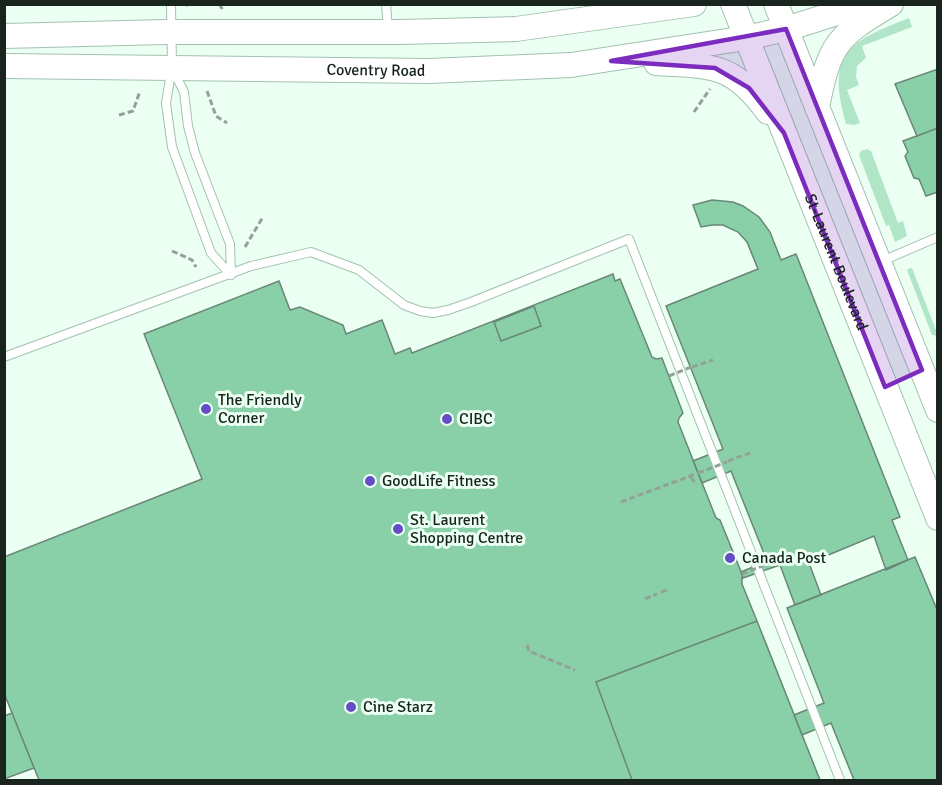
<svg xmlns="http://www.w3.org/2000/svg" width="942" height="785" font-family="Signika,sans-serif">
	<style>
		.green { fill: #b1e5c7 }
		.building { fill: #89d0a9; stroke: #698776; stroke-width: 1.5 }
		.lines { fill: none; stroke-linecap: round; stroke-linejoin: round }
		.service-casing { stroke: #a2c2af; stroke-width: 10 }
		.secondary-casing { stroke: #a2c2af; stroke-width: 26 }
		.path { stroke: #92a298; stroke-width: 3; stroke-dasharray: 6 3; stroke-linecap: butt }
		.service { stroke: #fff; stroke-width: 8 }
		.secondary { stroke: #fff; stroke-width: 24 }
		.path-bridge { stroke: #92a298; stroke-width: 3; stroke-dasharray: 6 3; stroke-linecap: butt }
		.marked { fill: #7b2cbf; fill-opacity: 0.2; stroke: #7b2cbf; stroke-width: 4.5; stroke-linejoin: round }
		.poi-dot { fill: #654dc6; stroke: #ebfff3; stroke-width: 2 }
		.labels { text-anchor: middle; dominant-baseline: central; stroke-width: 6; stroke-linejoin: round; paint-order: stroke }
		.street-label { font-size: 16px; fill: #18241d; stroke: #ebfff3 }
		.poi-label { font-size: 16px; fill: #18241d; stroke: #ebfff3; text-anchor: start }
	</style>
	<rect width="100%" height="100%" fill="#ebfff3"/>
	<!-- green -->
	<path class="green" d="M 909,18 L 912,27 L 862,46 L 866,58 L 857,66 L 856,77 L 859,85 L 847,90 L 860,123 L 854,125 L 846,124 C 826,54 847,42 909,18 Z
		M 867,149 L 871,151 L 898,223 L 903,221 L 907,236 L 895,242 L 889,225 L 886,226 L 859,155 L 861,151 Z
		M 910,268 L 912,268 L 937,333 L 937,341 L 935,335 L 932,335 L 907,270 Z"/>
	<!-- building -->
	<path class="building" d="M 938,69 L 938,128 L 917,136 L 895,84 Z
		M 938,128 L 938,192 L 926,196 L 919,179 L 914,178 L 905,156 L 908,152 L 903,141 Z
		M 712,200 L 733,202 L 743,206 L 759,217 L 770,232 L 781,260 L 796,254 L 900,517 L 892,520 L 908,560 L 886,570 L 874,536 L 809,563 L 821,595 L 795,605 L 780,565 L 743,578 L 741,572 L 767,561 L 731,471 L 702,483 L 693,461 L 723,449 L 666,306 L 758,269 L 747,242 L 738,232 L 723,225 L 712,225 L 701,227 L 693,205 Z
		M 613,274 L 615,281 L 620,279 L 652,357 L 656,359 L 662,358 L 683,413 L 679,418 L 678,422 L 716,518 L 720,520 L 742,574 L 742,584 L 757,621 L 596,682 L 632,780 L 39,780 L 4,693 L 4,557 L 202,479 L 144,334 L 279,281 L 290,310 L 300,307 L 343,325 L 346,334 L 382,320 L 395,354 L 410,348 L 412,353 Z
		M 534,306 L 541,326 L 501,341 L 494,322 Z
		M 915,557 L 938,612 L 938,780 L 854,780 L 831,723 L 802,735 L 794,715 L 824,703 L 787,608 Z
		M 757,621 L 820,780 L 632,780 L 596,682 Z
		M 12,713 L 34,768 L 4,779 L 4,716 Z"/>
	<g class="lines">
		<!-- service casing -->
		<g class="service-casing">
			<path id="service" d="M 171,4 L 172,67 L 166,103 L 172,147 L 211,253 L 231,275
				M 386,4 L 388,29
				M 173,70 L 184,92 L 188,126 L 195,153 L 230,244 L 231,275
				M 882,261 L 938,237
				M 4,357 L 251,266 L 311,252 L 359,270 L 404,305 L 420,311 L 433,313 L 448,310 L 471,302 L 629,239 L 840,780"/>
		</g>
		<!-- secondary casing -->
		<g class="secondary-casing">
			<g id="secondary">
				<path id="s1" d="M 733,4 L 938,518"/>
				<path d="M 776,4 L 938,410"/>
				<path d="M 4,36 L 166,32 L 400,32 L 516,29 L 694,4"/>
				<path d="M 656,63 C 713,67 731,62 768,112"/>
				<path id="s2" d="M 4,66 L 429,71 L 571,65 L 746,38 L 786,29 L 865,4"/>
				<path d="M 817,107 C 830,43 836,37 891,4"/>
			</g>
		</g>
		<!-- path -->
		<path class="path" d="M 219,4 L 223,10
			M 186,6 L 188,4
			M 207,91 L 216,116 L 227,123
			M 694,112 L 710,89
			M 119,115 L 133,111 L 140,91
			M 245,247 L 263,217
			M 172,251 L 192,260 L 196,267
			M 692,367 L 713,360
			M 728,461 L 750,453
			M 691,477 L 696,485
			M 621,502 L 698,473
			M 770,563 L 791,556
			M 661,592 L 667,590
			M 645,599 L 657,594
			M 527,645 L 529,651 L 575,670"/>
		<!-- service -->
		<use href="#service" class="service"/>
		<!-- secondary -->
		<use href="#secondary" class="secondary"/>
		<!-- path-bridge -->
		<path class="path-bridge" d="M 669,376 L 691,367
			M 698,473 L 727,462
			M 742,574 L 770,563"/>
	</g>
	<!-- marked area -->
	<path class="marked" d="M 786,29 L 922,370 L 885,387 L 784,133 L 749,88 L 715,68 L 611,61 Z"/>
	<!-- markers -->
	<g class="poi-dot">
		<circle cx="206" cy="409" r="6"/>
		<circle cx="447" cy="419" r="6"/>
		<circle cx="370" cy="481" r="6"/>
		<circle cx="398" cy="529" r="6"/>
		<circle cx="730" cy="558" r="6"/>
		<circle cx="351" cy="707" r="6"/>
	</g>
	<g class="labels">
		<!-- street labels -->
		<g class="street-label">
			<text stroke="none"><textPath href="#s2" startOffset="372">Coventry Road</textPath></text>
			<text stroke="none"><textPath href="#s1" startOffset="278">St-Laurent Boulevard</textPath></text>
		</g>
		<!-- poi labels -->
		<g class="poi-label">
			<text x="218" y="400">The Friendly<tspan x="218" dy="18">Corner</tspan></text>
			<text x="459" y="419">CIBC</text>
			<text x="382" y="481">GoodLife Fitness</text>
			<text x="410" y="520">St. Laurent<tspan x="410" dy="18">Shopping Centre</tspan></text>
			<text x="742" y="558">Canada Post</text>
			<text x="363" y="707">Cine Starz</text>
		</g>
	</g>
	<!-- border -->
	<rect width="942" height="785" fill="none" stroke="#18241d" stroke-width="12"/>
</svg>
